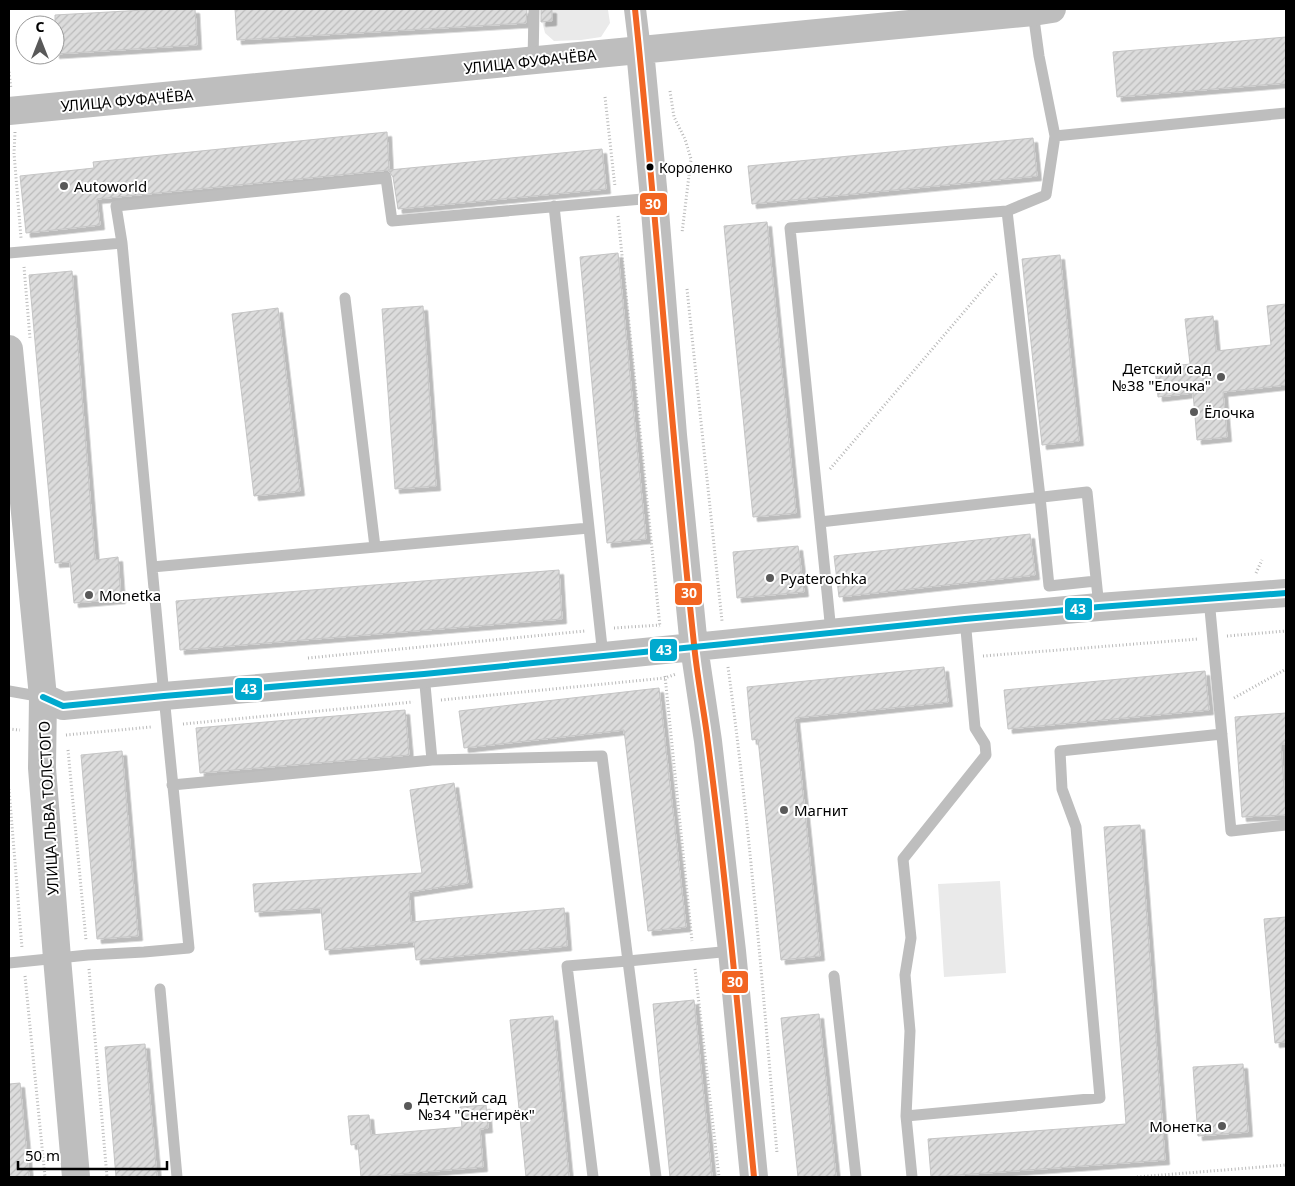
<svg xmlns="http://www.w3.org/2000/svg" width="1295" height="1186" font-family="'Noto Sans',sans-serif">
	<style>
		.grass { fill: #eaeaea }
		.building { fill: url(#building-hatch); stroke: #c5c5c5; filter: url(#shadow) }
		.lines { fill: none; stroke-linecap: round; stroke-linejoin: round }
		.path { stroke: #b8b8b8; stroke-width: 3; stroke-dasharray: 1 2.5; stroke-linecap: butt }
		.service { stroke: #bebebe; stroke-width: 11 }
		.minor { stroke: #bebebe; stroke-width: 22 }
		.tertiary { stroke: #bebebe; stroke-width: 28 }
		.bus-1-casing { stroke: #fff; stroke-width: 10 }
		.bus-2-casing { stroke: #fff; stroke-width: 10 }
		.bus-1 { stroke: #f26522; stroke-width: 6 }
		.bus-2 { stroke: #00a9ce; stroke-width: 6 }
		.bus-dot { fill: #000; stroke: #fff; stroke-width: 2 }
		.poi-dot { fill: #595959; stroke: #fff; stroke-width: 2 }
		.labels { text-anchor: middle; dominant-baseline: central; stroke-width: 4; stroke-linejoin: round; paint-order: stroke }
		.bus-label { font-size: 14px; fill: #000; stroke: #fff; text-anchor: start }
		.street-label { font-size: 15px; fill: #000; stroke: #fff }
		.poi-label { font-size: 15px; fill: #000; stroke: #fff; text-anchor: start }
		.line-badge { stroke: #fff; stroke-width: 2 }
		.badge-label { font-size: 14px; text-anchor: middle; font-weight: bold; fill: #fff }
	</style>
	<defs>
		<pattern id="building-hatch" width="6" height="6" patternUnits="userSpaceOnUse" patternTransform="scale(1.25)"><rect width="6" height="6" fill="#dcdcdc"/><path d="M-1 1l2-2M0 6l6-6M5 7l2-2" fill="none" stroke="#bbb"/></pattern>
		<filter id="shadow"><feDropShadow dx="4.5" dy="4.5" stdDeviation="0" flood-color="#0004"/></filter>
	</defs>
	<rect width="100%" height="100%" fill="#fff"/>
	<!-- grass -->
	<path class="grass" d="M 546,9 L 607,9 L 608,10 L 610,23 L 601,37 L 581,40 L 554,41 L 545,33 L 541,17 Z
		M 1000,881 L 1006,973 L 944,977 L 938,884 Z"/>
	<!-- building -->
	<path class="building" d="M 162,9 L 195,9 L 197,45 L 55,54 L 55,15 Z
		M 235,9 L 527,9 L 526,23 L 237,40 Z
		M 541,9 L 552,9 L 552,21 L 541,22 Z
		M 1286,37 L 1286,83 L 1117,97 L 1113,52 Z
		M 387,132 L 389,170 L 97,199 L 100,225 L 26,233 L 20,176 L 94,168 L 93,162 Z
		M 1033,138 L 1037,176 L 752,204 L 748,166 Z
		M 602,149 L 606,189 L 398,209 L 393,177 L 389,171 L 389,170 Z
		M 767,222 L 796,513 L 753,517 L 724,226 Z
		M 618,253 L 646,539 L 607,543 L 580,257 Z
		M 1060,255 L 1079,441 L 1042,445 L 1022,259 Z
		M 72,271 L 95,560 L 118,557 L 121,599 L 74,603 L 70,562 L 55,563 L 29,275 Z
		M 1286,304 L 1286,385 L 1223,392 L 1227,437 L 1197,440 L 1193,393 L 1158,397 L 1155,368 L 1190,364 L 1185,319 L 1213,316 L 1216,351 L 1271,345 L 1267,306 Z
		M 423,306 L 436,486 L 395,489 L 382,309 Z
		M 278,308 L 300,491 L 254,496 L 232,314 Z
		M 1030,534 L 1035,575 L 839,597 L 834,556 Z
		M 798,546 L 804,592 L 737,598 L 733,552 Z
		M 559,570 L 562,619 L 180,650 L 176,601 Z
		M 944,667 L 948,702 L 795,718 L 820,956 L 781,960 L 758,739 L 752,740 L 747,687 Z
		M 1205,671 L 1209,710 L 1008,729 L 1004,690 Z
		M 659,688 L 686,927 L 648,931 L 624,730 L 464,748 L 459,711 Z
		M 405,710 L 409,755 L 200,773 L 196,728 Z
		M 1286,713 L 1286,744 L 1281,744 L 1286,815 L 1242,817 L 1235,717 Z
		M 122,751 L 138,936 L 97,939 L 81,755 Z
		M 454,783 L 468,883 L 409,892 L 411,922 L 564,908 L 567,946 L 416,960 L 414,942 L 325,950 L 321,908 L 255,912 L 253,884 L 422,873 L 410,790 Z
		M 1140,825 L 1165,1160 L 931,1177 L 928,1139 L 1126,1124 L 1104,827 Z
		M 1286,917 L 1286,1042 L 1275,1043 L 1264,919 Z
		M 694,1000 L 712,1177 L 670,1177 L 653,1004 Z
		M 819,1014 L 836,1177 L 798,1177 L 781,1018 Z
		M 553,1016 L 569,1177 L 526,1177 L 510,1020 Z
		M 145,1044 L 157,1177 L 116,1177 L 105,1047 Z
		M 1243,1064 L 1248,1132 L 1198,1136 L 1193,1067 Z
		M 20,1083 L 29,1177 L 9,1177 L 9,1084 Z
		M 486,1105 L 488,1128 L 480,1129 L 483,1167 L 361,1177 L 358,1144 L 351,1145 L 348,1116 L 369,1115 L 371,1135 L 462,1127 L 460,1107 Z"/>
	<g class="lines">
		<!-- path -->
		<path class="path" d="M 9,72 L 11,89
			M 670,91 L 674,117 L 685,139 L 691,159 L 682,233
			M 605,97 L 615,187
			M 15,132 L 14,153 L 21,238
			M 618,216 L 660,627
			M 24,267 L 30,338
			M 687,289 L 722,621
			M 830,469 L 998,272
			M 1256,573 L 1262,560
			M 614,628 L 660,625
			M 1227,636 L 1286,631
			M 983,656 L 1198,639
			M 308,658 L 585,631
			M 728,667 C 750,828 763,991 777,1153
			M 665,676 L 692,941
			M 1234,698 L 1286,669
			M 441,700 L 665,678 L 676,674
			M 183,724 L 413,702
			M 9,729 L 20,730
			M 66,735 L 151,727
			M 68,750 L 86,940
			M 9,789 L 22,948
			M 89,969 L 107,1177
			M 695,969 L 719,1177
			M 25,976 L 45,1177
			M 421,1172 L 421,1177
			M 1137,1177 L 1286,1165"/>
		<!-- service -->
		<path class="service" d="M 1033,12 L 1039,56 L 1055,136 L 1286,113
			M 533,62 L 534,9
			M 1055,136 L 1046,195 L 1007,211 L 790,228 L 820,522 L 1087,492 L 1099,607
			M 554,206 L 589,528
			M 1007,211 L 1040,497 L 1049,586 L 1096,581
			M 122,243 L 152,567
			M 9,253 L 122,243 L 116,206 L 386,178 L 392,221 L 654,198
			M 345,298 L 375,547
			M 820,522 L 831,632
			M 1209,599 L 1231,831 L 1286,825
			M 424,674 L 432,760 L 602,756 L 628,961 L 732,951
			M 9,691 L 43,697
			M 172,785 L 432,760
			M 9,963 L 88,955 L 144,952 L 189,948 L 164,696 L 152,567 L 589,528 L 603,656
			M 834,976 L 856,1177
			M 160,989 L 177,1177
			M 906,1116 L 1100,1098 L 1076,827 L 1062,789 L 1060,751 L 1222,734
			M 593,1177 L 567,966 L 628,961 L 656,1177
			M 912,1177 L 906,1116 L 910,1031 L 905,975 L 911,938 L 903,859 L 986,755 L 985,744 L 975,728 L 965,619"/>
		<!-- minor -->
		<path class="minor" d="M 635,9 L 640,50"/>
		<!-- tertiary -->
		<path class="tertiary" d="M 640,50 L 654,198 L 673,435 L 694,647 L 708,741 L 732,951 L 754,1177
			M 9,111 C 350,80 691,45 1033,12 L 1052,9
			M 9,349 L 43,697 L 42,768 L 57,958 L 76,1177
			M 43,697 L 63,706 L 164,696 L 424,674 L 724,644 L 965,619 L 1099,607 L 1286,593"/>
		<!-- bus-1 casing -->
		<g class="bus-1-casing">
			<path id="bus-1" d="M 635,9 C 657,220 671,432 694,644 C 697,677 704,710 708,743 C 727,887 740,1032 754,1177"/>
		</g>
		<!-- bus-2 casing -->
		<g class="bus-2-casing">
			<path id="bus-2" d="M 43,697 L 63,706 L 164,696 L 424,674 L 724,644 L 965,619 L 1099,607 L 1286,593"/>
		</g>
		<!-- bus-1 -->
		<use href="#bus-1" class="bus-1"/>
		<!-- bus-2 -->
		<use href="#bus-2" class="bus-2"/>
	</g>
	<!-- markers -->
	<circle class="bus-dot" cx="650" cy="167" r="4.5"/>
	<g class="poi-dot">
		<circle cx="64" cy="186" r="5"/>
		<circle cx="1221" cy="377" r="5"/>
		<circle cx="1194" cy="412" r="5"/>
		<circle cx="770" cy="578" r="5"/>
		<circle cx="89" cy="595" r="5"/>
		<circle cx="784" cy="810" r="5"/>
		<circle cx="408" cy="1106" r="5"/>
		<circle cx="1222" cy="1126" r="5"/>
	</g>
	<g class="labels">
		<!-- bus labels -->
		<g class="bus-label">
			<text x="659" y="167">Короленко</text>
		</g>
		<!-- street labels -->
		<g class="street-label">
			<text transform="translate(530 61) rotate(-6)">УЛИЦА ФУФАЧЁВА</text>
			<text transform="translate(127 100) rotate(-5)">УЛИЦА ФУФАЧЁВА</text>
			<text transform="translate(48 808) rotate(-93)">УЛИЦА ЛЬВА ТОЛСТОГО</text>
		</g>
		<!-- poi labels -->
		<g class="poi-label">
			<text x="74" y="186">Autoworld</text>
			<text x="1211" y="368" text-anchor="end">Детский сад<tspan x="1211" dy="17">№38 "Елочка"</tspan></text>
			<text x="1204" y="412">Ёлочка</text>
			<text x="780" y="578">Pyaterochka</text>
			<text x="99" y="595">Monetka</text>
			<text x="794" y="810">Магнит</text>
			<text x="418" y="1097">Детский сад<tspan x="418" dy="17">№34 "Снегирёк"</tspan></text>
			<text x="1212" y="1126" text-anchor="end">Монетка</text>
		</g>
	</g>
	<g class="line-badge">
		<rect x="639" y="192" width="29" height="24" rx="5" fill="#f26522"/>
		<rect x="674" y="582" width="29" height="24" rx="5" fill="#f26522"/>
		<rect x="1064" y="597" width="29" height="24" rx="5" fill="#00a9ce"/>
		<rect x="649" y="638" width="29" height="24" rx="5" fill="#00a9ce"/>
		<rect x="234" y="677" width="29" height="24" rx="5" fill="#00a9ce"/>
		<rect x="721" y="970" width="28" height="24" rx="5" fill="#f26522"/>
	</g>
	<g class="badge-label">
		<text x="653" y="209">30</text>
		<text x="689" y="598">30</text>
		<text x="1078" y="614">43</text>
		<text x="664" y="655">43</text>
		<text x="249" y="694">43</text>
		<text x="735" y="987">30</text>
	</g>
	<!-- border -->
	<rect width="1295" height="1186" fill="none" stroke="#000000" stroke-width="20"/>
	<!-- north arrow -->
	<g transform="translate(40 40)"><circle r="24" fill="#ffffff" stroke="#999999"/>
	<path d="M0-4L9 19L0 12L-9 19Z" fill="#595959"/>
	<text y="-8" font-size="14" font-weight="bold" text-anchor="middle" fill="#000000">С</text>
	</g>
	<!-- scale -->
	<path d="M18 1161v8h149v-8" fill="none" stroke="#000000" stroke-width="2.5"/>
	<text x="25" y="1161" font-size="15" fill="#000000" stroke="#ffffff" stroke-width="4" paint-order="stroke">50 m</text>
</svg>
